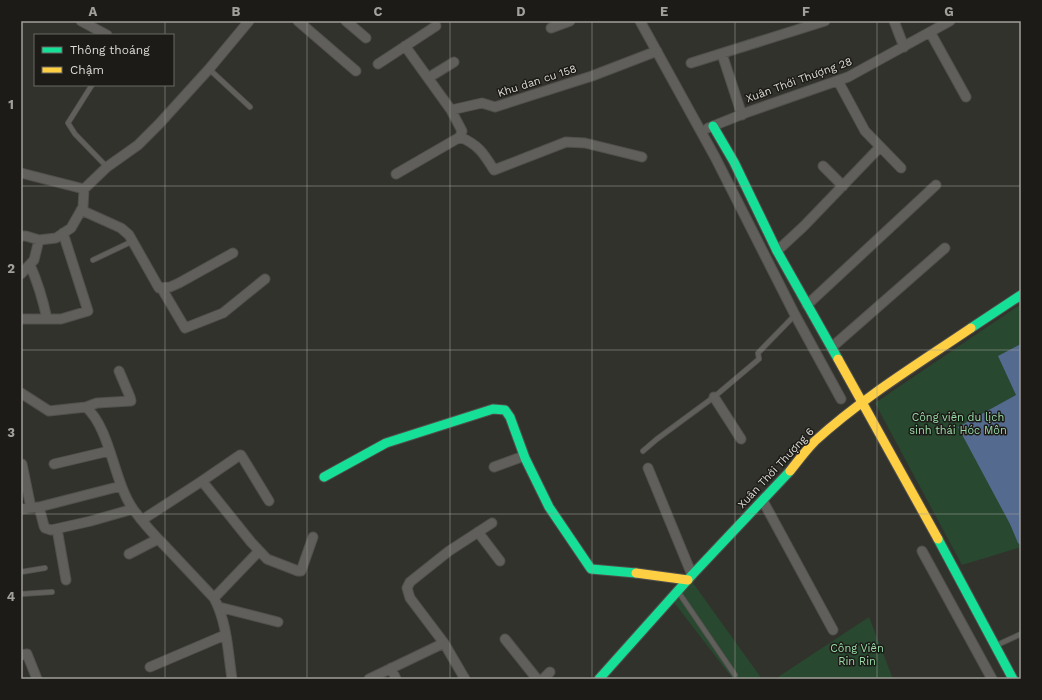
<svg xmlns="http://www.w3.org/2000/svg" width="1042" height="700" font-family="'Work Sans',sans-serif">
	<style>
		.green { fill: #284830 }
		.water { fill: #546a8e }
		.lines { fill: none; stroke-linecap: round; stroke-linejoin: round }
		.lane-casing { stroke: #51504c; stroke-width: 6 }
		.street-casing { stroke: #51504c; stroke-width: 11 }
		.fast-casing { stroke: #51504c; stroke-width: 11 }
		.slow-casing { stroke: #51504c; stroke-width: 11 }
		.lane { stroke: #605f5b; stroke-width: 4.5 }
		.street { stroke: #605f5b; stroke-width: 9 }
		.fast { stroke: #16e098; stroke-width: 9 }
		.slow { stroke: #ffcf43; stroke-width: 9 }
		.grid { fill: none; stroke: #a1a09b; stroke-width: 1; stroke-opacity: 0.55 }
		.labels { text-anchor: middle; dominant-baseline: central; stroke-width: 3; stroke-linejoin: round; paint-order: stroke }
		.street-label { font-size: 11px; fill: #dddcd6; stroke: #1c1b17 }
		.park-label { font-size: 11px; fill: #9adda9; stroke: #1c1b17 }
		.neatline { fill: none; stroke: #a1a09b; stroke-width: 1.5 }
		.grid-label { font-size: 13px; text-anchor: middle; font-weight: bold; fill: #a1a09b }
	</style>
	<rect width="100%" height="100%" fill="#32322d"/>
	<!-- green -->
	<path class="green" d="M 1021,304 L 1021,547 L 962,565 L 875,403 Z
		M 693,583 L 762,679 L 733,679 L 673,601 Z
		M 869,617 L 893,679 L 775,679 Z"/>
	<!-- water -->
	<path class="water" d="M 1021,344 L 1021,545 L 1018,543 L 1010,524 L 958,427 L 1016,395 L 998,356 Z"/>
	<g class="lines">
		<!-- lane casing -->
		<g class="lane-casing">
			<path id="lane" d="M 209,69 L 250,107
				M 92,85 L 68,123 L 75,134 L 107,167
				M 93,260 L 133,241
				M 643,451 L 657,439 L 714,397 L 759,359 L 758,353 L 795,315
				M 21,572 L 45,568
				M 679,593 L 735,675
				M 21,594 L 52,592
				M 997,645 L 1021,634"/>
		</g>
		<!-- street casing -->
		<g class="street-casing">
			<path id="street" d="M 81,21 L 107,35
				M 298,21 L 356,71
				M 346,21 L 366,38
				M 640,21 L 715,157 L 795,315 L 841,399
				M 894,21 L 904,47
				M 551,28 L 570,21
				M 930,32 L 966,97
				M 405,46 L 451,110 L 482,103 L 495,107 L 592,76 L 657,51
				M 722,54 L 742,115
				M 691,63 L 825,21
				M 378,64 L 436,26
				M 428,78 L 454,62
				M 838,81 L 865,131 L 901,168
				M 708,128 L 748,112 L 848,77 L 950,21
				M 460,137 C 479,145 484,154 494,170 L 566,142 L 585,143 L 642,157
				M 823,166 L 843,186
				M 21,173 L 84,189
				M 396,174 L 460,137 L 462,131 L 451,110
				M 84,189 L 107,167 L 138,145 L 159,124 L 209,69 L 249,21
				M 81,210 L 121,228 L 129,235 L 159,288 L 170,287 L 179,283 L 233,253
				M 21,236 L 26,236 L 39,240
				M 777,251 L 804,226 L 880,147
				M 30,265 C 38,283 43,300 47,319
				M 21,274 L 34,260 L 39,240 L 56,238 L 71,228 L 83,207 L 84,189
				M 162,289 L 185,328 L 223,313 L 265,279
				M 807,305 L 936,185
				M 21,319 L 61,319 L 88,311 L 63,233
				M 832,347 L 945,248
				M 21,393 L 49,411 L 86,407 C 111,430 113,480 133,509 C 143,523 154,535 166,547 C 182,564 198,581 214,598 C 227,622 228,652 232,679
				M 714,397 L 741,439
				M 86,407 L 97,403 L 131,401 L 130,397 L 119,371
				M 22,464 L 31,508
				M 54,464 L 109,451
				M 494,467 L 524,456
				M 648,468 L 692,575
				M 202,481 L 240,455 L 241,455 L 269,501
				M 763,501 L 833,630
				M 39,507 L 44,526 L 45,528 L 51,530 L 91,521 L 133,509
				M 21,509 L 39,507 L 121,486
				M 142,520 L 202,481 L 251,542 L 267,559 L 298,571 L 301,571 L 313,537
				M 57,529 L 66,580
				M 478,532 L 500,561
				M 922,551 L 992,679
				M 129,554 L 158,539
				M 214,598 L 259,551
				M 219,607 L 278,622
				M 505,639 L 537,679
				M 444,643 L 410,598 L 407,588 L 410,582 L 449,551 L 492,523
				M 21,655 L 27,654 L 37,679
				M 150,667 L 225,635
				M 391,668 L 396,679
				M 369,679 L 444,643 L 465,679
				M 543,679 L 550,672"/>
		</g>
		<!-- fast casing -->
		<g class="fast-casing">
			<path id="fast" d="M 713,126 L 734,162 L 777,251 L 838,359
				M 971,328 L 1021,295
				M 324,477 L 386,443 L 493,409 L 505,410 L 510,417 L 525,458 L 549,507 L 591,569 L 636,573
				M 938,539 L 1013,679
				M 599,679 L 692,575 L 790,471"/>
		</g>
		<!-- slow casing -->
		<g class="slow-casing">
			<path id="slow" d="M 838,359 L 938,539
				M 790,471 C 798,461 806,450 815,441 C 862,398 918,364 971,328
				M 636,573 L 688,580"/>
		</g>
		<!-- lane -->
		<use href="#lane" class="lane"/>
		<!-- street -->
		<use href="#street" class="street"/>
		<!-- fast -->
		<use href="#fast" class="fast"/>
		<!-- slow -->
		<use href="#slow" class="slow"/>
	</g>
	<!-- grid -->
	<path class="grid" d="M 165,21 L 165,35M 307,21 L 307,679M 450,21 L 450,679M 592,21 L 592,679M 735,21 L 735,679M 877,21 L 877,679M 165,85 L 165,679M 21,186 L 1021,186M 21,350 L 1021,350M 21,514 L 1021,514"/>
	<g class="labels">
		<!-- street labels -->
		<g class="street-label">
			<text transform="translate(799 80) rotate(-20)">Xuân Thới Thượng 28</text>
			<text transform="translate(537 81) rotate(-18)">Khu dan cu 158</text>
			<text transform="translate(776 468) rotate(-47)">Xuân Thới Thượng 6</text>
		</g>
		<!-- park labels -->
		<g class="park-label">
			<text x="958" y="417">Công viên du lịch<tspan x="958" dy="13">sinh thái Hóc Môn</tspan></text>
			<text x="857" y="648">Công Viên<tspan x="857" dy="13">Rin Rin</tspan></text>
		</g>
	</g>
	<!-- border -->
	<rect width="1042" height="700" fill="none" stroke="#1c1b17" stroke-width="44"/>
	<!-- legend -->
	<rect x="34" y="34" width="140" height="52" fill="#1c1b17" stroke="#696863"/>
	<rect x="42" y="47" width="20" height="6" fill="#16e098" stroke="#696863"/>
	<text x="70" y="54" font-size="12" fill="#dddcd6">Thông thoáng</text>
	<rect x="42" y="67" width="20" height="6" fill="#ffcf43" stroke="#696863"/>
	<text x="70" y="74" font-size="12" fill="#dddcd6">Chậm</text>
	<rect x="22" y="22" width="998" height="656" class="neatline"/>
	<g class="grid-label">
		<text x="93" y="16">A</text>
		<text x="236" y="16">B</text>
		<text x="378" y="16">C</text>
		<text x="521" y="16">D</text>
		<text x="664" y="16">E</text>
		<text x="806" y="16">F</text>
		<text x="949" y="16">G</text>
		<text x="11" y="109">1</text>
		<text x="11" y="273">2</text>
		<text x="11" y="437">3</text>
		<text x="11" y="601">4</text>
	</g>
</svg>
